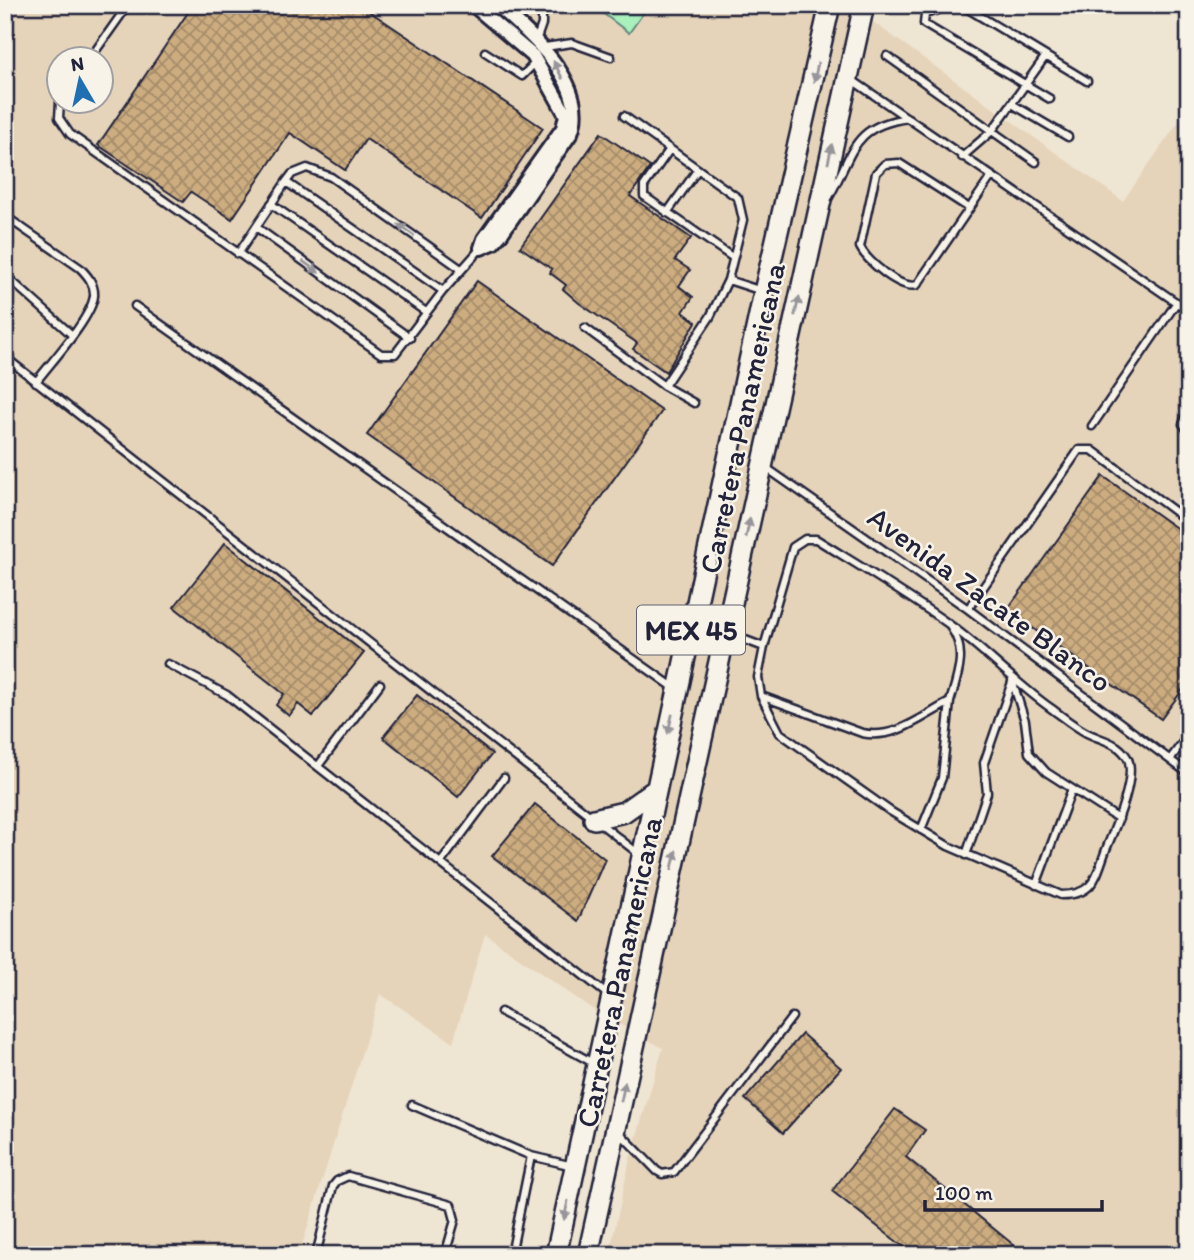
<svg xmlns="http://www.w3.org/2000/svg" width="1194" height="1260" font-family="Itim,sans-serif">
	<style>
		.built { fill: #e5d4ba; fill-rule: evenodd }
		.pitch { fill: #a9f0bd; stroke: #66897c; stroke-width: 2 }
		.building { fill: url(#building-cross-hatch); stroke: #22223b; stroke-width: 2 }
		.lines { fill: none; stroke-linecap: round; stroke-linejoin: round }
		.lane-casing { stroke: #22223b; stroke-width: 11 }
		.street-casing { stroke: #22223b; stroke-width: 18 }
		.primary-casing { stroke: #22223b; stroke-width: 24 }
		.lane { stroke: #f7f3e8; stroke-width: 6 }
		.street { stroke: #f7f3e8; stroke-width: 12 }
		.primary { stroke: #f7f3e8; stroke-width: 19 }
		.oneway { fill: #97959a }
		.labels { text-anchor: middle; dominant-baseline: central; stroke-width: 5; stroke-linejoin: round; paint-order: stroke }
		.shield { fill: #f7f3e8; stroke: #62616f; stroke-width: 2 }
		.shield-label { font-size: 28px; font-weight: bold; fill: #22223b }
		.street-label { font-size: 30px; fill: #22223b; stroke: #f7f3e8 }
	</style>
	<defs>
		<pattern id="building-cross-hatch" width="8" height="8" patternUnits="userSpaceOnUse" patternTransform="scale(1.75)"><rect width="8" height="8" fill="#cdad80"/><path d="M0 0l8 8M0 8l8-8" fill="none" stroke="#a68c6a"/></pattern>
	</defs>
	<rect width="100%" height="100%" fill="#efe5d3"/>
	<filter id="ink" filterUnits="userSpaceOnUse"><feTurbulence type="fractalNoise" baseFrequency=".0143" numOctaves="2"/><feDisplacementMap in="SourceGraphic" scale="14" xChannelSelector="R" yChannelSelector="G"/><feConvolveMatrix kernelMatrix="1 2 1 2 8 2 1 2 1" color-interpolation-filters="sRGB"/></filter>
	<g filter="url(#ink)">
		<!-- built -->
		<path class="built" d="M 5,5 L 849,5 L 1123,201 L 1189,107 L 1189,1255 L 609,1255 L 630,1159 L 663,1048 L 595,1011 L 485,934 L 453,1042 L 380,994 L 299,1255 L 5,1255 ZM 60,60 L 102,60 L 102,102 L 60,102 Z"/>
		<!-- pitch -->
		<path class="pitch" d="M 592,5 L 649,5 L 629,33 Z"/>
		<!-- building -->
		<path class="building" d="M 193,5 L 360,5 L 543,128 L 482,218 L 366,139 L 345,170 L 290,133 L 232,219 L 191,192 L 183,202 L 98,145 Z
			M 601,133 L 650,167 L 630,196 L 691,238 L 675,260 L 690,270 L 679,286 L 693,297 L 683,312 L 696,322 L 666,372 L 633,349 L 637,343 L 579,303 L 563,289 L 566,285 L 550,273 L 552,269 L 520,247 Z
			M 477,281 L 662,411 L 552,566 L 367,435 Z
			M 1103,476 L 1189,537 L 1189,681 L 1161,719 L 1007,610 Z
			M 225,543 L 364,653 L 313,716 L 298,704 L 289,716 L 276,705 L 284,694 L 174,607 Z
			M 417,695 L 492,754 L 458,797 L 383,737 Z
			M 535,804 L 605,859 L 578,921 L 492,856 Z
			M 802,1034 L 841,1068 L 783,1133 L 745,1099 Z
			M 895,1109 L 925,1130 L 906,1157 L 1026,1255 L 914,1255 L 832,1191 Z"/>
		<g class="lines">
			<!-- lane casing -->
			<g class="lane-casing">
				<path id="lane" d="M 536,41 L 542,24 L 542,5
					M 545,47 L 572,43 L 611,57
					M 485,52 L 522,76 L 535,63
					M 887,56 L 992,131 L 1045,57
					M 89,60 L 128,5
					M 852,80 L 1189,311
					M 1050,99 L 924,24 L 925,14 L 954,5 L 968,9 L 1087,81
					M 60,102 L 59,118 L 70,134 L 381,354 L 395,354 L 443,291 L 481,248
					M 1012,104 L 1068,137
					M 624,116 L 738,198 L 743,220 L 728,280 L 710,317 L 664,386
					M 670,149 L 644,186 L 644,196 L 732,257
					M 962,157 L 992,131 L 1036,162
					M 286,182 L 443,291
					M 829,197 C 854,153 851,126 908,118
					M 271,204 L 426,312
					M 969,208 L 899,163 L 885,164 L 876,173 L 860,247 C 867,261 900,290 917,285 L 991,177
					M 667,213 L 698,169
					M 5,216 L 80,268 C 87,275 95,284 94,296 C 91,319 51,362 36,382
					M 256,227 L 410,338
					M 238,254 L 286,182 L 292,174 L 307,168 L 331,177 L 461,269
					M 5,275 L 71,334
					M 728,280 L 762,291
					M 135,306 L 676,689
					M 585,328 L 664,386 L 694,403
					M 5,357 L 639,854
					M 1189,409 L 1183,424 L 1189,432
					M 1092,426 L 1177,302
					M 765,467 L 968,609 L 1189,774
					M 968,609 L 1079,450 L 1092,450 L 1189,522
					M 727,633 L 764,647 L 758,677 L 761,696 L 780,733 L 890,811 L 948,846 L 1061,895 C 1096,895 1096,875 1107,847 C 1115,828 1138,775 1127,757 C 1118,742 1101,740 1087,733 C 1075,727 1063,717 1052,709 C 1015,683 986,651 950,625 C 907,594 861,567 816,539 L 805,539 L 793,547 L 764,647
					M 168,664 L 227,695 L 608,995
					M 1012,680 L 1025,721 L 1029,753 L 1046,772 L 1119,819
					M 761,696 L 862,733 C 895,740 921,717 950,702 C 957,678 968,651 951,628
					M 1171,758 L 1189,734
					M 318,766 L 380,684
					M 921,830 L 942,778 L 950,702
					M 966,855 L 987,793 L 984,763 L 1012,682
					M 442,861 L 504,778
					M 1036,885 L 1072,789
					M 501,1012 L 593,1063
					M 412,1105 L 531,1156 L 573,1166
					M 619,1132 L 657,1171 L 662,1174 L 674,1172 L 792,1017
					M 316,1255 L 333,1186 L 337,1181 L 348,1176 L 451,1205 L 455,1220 L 445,1255
					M 511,1255 L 531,1156"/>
			</g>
			<!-- street casing -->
			<g class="street-casing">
				<path id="street" d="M 473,5 L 533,56 L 566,115 L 563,128 L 484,239 L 481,248
					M 481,248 L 493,243 L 501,234 L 571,133 C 590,85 529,32 497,5"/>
			</g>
			<!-- primary casing -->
			<g class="primary-casing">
				<path id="primary" d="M 594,819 L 624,812 L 655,790
					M 556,1255 L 764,292 L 830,5
					M 588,1255 L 864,5"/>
			</g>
			<!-- lane -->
			<use href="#lane" class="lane"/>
			<!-- street -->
			<use href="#street" class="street"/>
			<!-- primary -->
			<use href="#primary" class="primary"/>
		</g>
		<!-- one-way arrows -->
		<defs><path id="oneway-solid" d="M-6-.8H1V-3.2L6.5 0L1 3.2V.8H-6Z" transform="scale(1.75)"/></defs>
		<g class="oneway">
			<use href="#oneway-solid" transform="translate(558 70) rotate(-117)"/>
			<use href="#oneway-solid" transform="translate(816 72) rotate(102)"/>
			<use href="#oneway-solid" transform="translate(830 154) rotate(-78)"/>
			<use href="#oneway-solid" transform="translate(406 230) rotate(-145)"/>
			<use href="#oneway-solid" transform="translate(311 267) rotate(36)"/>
			<use href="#oneway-solid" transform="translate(797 306) rotate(-77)"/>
			<use href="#oneway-solid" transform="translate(748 528) rotate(-78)"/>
			<use href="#oneway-solid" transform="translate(670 724) rotate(103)"/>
			<use href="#oneway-solid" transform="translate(674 860) rotate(-77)"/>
			<use href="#oneway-solid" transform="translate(623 1092) rotate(-78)"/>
			<use href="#oneway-solid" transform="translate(566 1210) rotate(102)"/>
		</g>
	</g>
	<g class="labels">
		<!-- shield labels -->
		<rect class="shield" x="637" y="605.5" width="108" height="49" rx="5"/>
		<g class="shield-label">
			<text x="691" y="630">MEX 45</text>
		</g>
		<!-- street labels -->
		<g class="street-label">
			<text transform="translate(742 418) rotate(-78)">Carretera Panamericana</text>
			<text transform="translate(990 599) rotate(36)">Avenida Zacate Blanco</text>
			<text transform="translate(619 972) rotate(-78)">Carretera Panamericana</text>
		</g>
	</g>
	<!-- margin -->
	<rect width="1194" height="1260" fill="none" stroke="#f7f3e8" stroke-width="28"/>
	<rect x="14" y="14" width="1166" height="1232" fill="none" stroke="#22223b" stroke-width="2.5" filter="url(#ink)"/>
	<!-- north arrow -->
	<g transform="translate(80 80) rotate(351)"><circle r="33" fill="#f7f3e8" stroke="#a29fa3" stroke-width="2"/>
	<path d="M0-5L12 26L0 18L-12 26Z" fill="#1f6fb2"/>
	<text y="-10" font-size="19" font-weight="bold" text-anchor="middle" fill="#22223b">N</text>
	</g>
	<!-- scale -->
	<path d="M925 1200v10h177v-10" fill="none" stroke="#22223b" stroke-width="3.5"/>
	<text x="935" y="1200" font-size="21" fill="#22223b" stroke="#f7f3e8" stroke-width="5" paint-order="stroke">100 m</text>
</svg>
